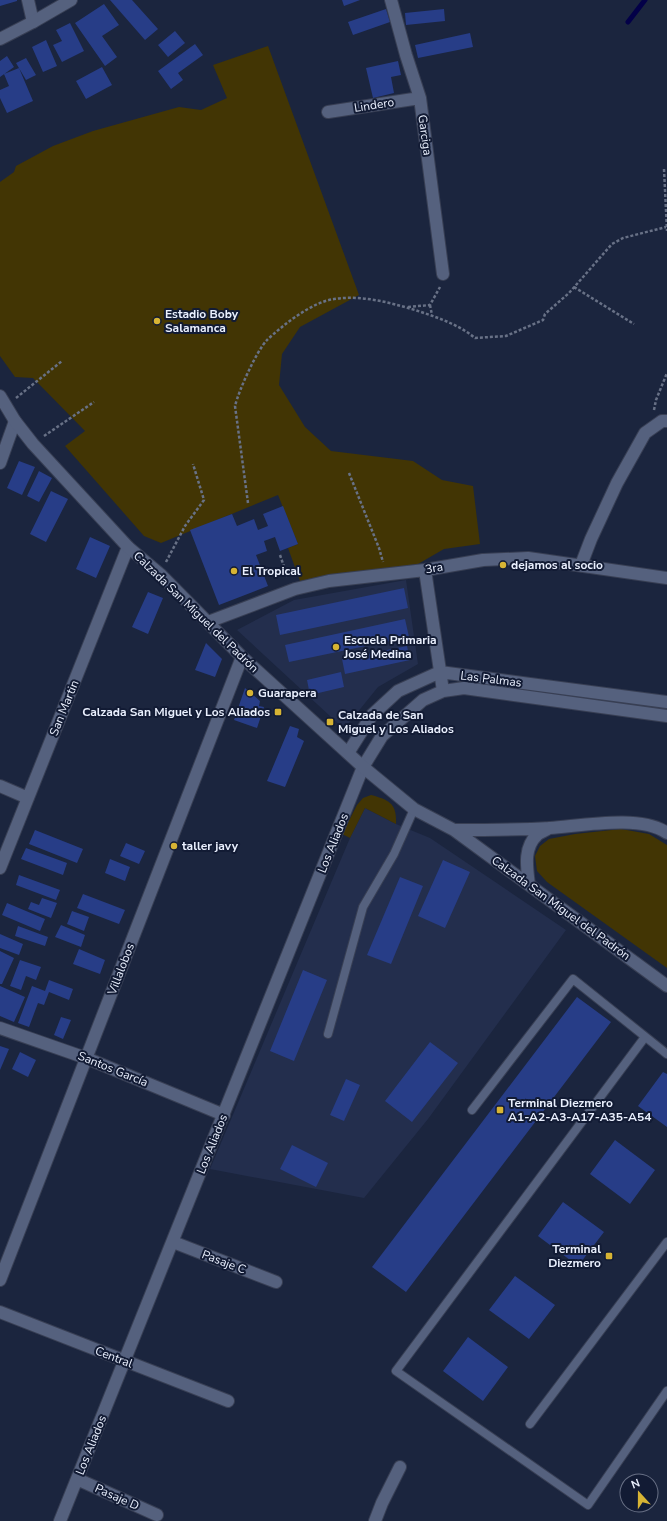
<svg xmlns="http://www.w3.org/2000/svg" width="667" height="1521" font-family="'Nunito Sans',sans-serif">
	<style>
		.built { fill: #232e4d }
		.green { fill: #423504 }
		.lines { fill: none; stroke-linecap: round; stroke-linejoin: round }
		.stream { stroke: #030048; stroke-width: 5 }
		.building { fill: #273d87 }
		.lane-casing { stroke: #383f54; stroke-width: 10 }
		.street-casing { stroke: #383f54; stroke-width: 14 }
		.secondary-casing { stroke: #383f54; stroke-width: 14 }
		.path { stroke: #687186; stroke-width: 2.5; stroke-dasharray: 3 2; stroke-linecap: butt }
		.lane { stroke: #55617e; stroke-width: 8 }
		.street { stroke: #55617e; stroke-width: 12 }
		.secondary { stroke: #55617e; stroke-width: 12 }
		.poi-dot { fill: #d7b434; stroke: #121b34; stroke-width: 1.5 }
		.labels { text-anchor: middle; dominant-baseline: central; stroke-width: 4; stroke-linejoin: round; paint-order: stroke }
		.street-label { font-size: 12px; fill: #eaf0fe; stroke: #121b34 }
		.poi-label { font-size: 12px; font-weight: bold; fill: #eaf0fe; stroke: #121b34; text-anchor: start }
	</style>
	<rect width="100%" height="100%" fill="#1b253e"/>
	<!-- built -->
	<path class="built" d="M 406,580 L 418,664 L 378,687 L 344,729 L 237,630 L 294,600 Z
		M 365,808 L 396,824 L 430,838 L 566,930 L 428,1119 L 364,1198 L 210,1169 L 350,838 Z"/>
	<!-- green -->
	<path class="green" d="M 268,46 L 359,295 L 300,327 L 282,354 L 279,385 L 305,427 L 331,451 L 413,461 L 442,480 L 473,486 L 480,544 L 444,549 L 418,564 L 300,581 L 288,548 L 298,544 L 278,495 L 161,543 L 144,536 L 65,446 L 85,431 L 33,378 L 15,377 L 0,356 L 0,182 L 14,172 L 16,166 L 53,146 L 93,131 L 179,107 L 201,110 L 227,98 L 213,65 Z
		M 371,795 C 390,800 397,804 396,824 L 365,808 L 350,838 L 342,834 L 357,805 L 363,798 Z
		M 621,829 L 649,834 L 667,845 L 667,968 L 547,882 L 537,871 L 535,856 L 540,846 L 549,839 L 575,834 Z"/>
	<g class="lines">
		<!-- stream -->
		<path class="stream" d="M 628,22 L 645,0"/>
	</g>
	<!-- building -->
	<path class="building" d="M 0,0 L 17,0 L 17,1 L 0,6 Z
		M 110,0 L 132,0 L 158,29 L 145,40 Z
		M 342,0 L 360,0 L 344,6 Z
		M 104,4 L 119,25 L 102,36 L 117,57 L 105,66 L 75,23 Z
		M 386,9 L 390,22 L 353,35 L 348,22 Z
		M 444,9 L 445,21 L 406,25 L 405,13 Z
		M 70,23 L 84,51 L 62,62 L 53,45 L 62,41 L 56,30 Z
		M 175,31 L 185,43 L 168,57 L 158,45 Z
		M 470,33 L 473,47 L 418,58 L 415,45 Z
		M 46,40 L 57,66 L 43,72 L 32,47 Z
		M 195,44 L 203,55 L 178,73 L 183,80 L 171,89 L 158,71 Z
		M 7,56 L 14,67 L 0,77 L 0,61 Z
		M 26,58 L 36,75 L 26,80 L 16,63 Z
		M 398,61 L 401,75 L 391,77 L 394,93 L 373,98 L 366,68 Z
		M 102,67 L 112,85 L 86,99 L 76,81 Z
		M 19,68 L 33,101 L 7,113 L 0,98 L 0,90 L 9,86 L 4,74 Z
		M 19,461 L 35,467 L 22,495 L 7,488 Z
		M 39,471 L 52,478 L 39,502 L 27,496 Z
		M 51,491 L 68,499 L 46,542 L 30,534 Z
		M 283,506 L 298,544 L 280,551 L 275,537 L 264,541 L 267,551 L 256,555 L 268,586 L 219,605 L 190,530 L 232,514 L 237,526 L 254,519 L 258,530 L 268,526 L 263,514 Z
		M 90,537 L 110,546 L 96,578 L 76,569 Z
		M 404,588 L 408,608 L 280,635 L 276,615 Z
		M 148,592 L 163,598 L 148,634 L 132,627 Z
		M 405,619 L 409,637 L 289,662 L 285,645 Z
		M 206,643 L 222,659 L 215,677 L 195,670 Z
		M 407,646 L 410,660 L 345,674 L 342,659 Z
		M 341,672 L 344,687 L 310,695 L 307,680 Z
		M 245,688 L 260,701 L 259,706 L 264,707 L 257,728 L 234,720 Z
		M 290,726 L 299,729 L 297,737 L 304,741 L 285,787 L 267,781 Z
		M 35,830 L 83,849 L 77,863 L 29,844 Z
		M 126,843 L 145,851 L 139,864 L 120,856 Z
		M 26,848 L 67,863 L 63,875 L 21,859 Z
		M 110,859 L 130,867 L 125,881 L 105,873 Z
		M 443,860 L 470,872 L 445,928 L 418,916 Z
		M 19,875 L 60,890 L 56,900 L 16,885 Z
		M 400,877 L 423,886 L 391,964 L 367,955 Z
		M 83,894 L 125,910 L 119,924 L 77,908 Z
		M 42,898 L 57,903 L 51,918 L 28,909 L 31,902 L 39,905 Z
		M 7,903 L 45,919 L 40,931 L 2,915 Z
		M 72,911 L 89,917 L 84,931 L 67,924 Z
		M 61,925 L 85,935 L 81,947 L 55,937 Z
		M 18,926 L 48,937 L 45,946 L 15,936 Z
		M 0,934 L 23,944 L 19,955 L 0,948 Z
		M 79,949 L 105,960 L 100,974 L 73,964 Z
		M 0,951 L 14,958 L 2,984 L 0,984 Z
		M 20,960 L 41,967 L 36,980 L 26,976 L 21,990 L 10,986 Z
		M 303,970 L 327,980 L 294,1061 L 270,1051 Z
		M 49,980 L 73,989 L 69,1000 L 49,992 L 44,1005 L 38,1003 L 29,1027 L 18,1023 L 32,986 L 45,991 Z
		M 0,986 L 25,997 L 14,1022 L 0,1016 Z
		M 577,997 L 611,1022 L 406,1292 L 372,1267 Z
		M 61,1017 L 71,1020 L 63,1039 L 54,1035 Z
		M 430,1042 L 458,1063 L 412,1122 L 385,1101 Z
		M 0,1046 L 9,1049 L 0,1070 Z
		M 20,1052 L 36,1060 L 28,1077 L 12,1069 Z
		M 663,1072 L 667,1074 L 667,1127 L 638,1106 Z
		M 346,1079 L 360,1085 L 344,1121 L 330,1115 Z
		M 615,1140 L 655,1170 L 630,1204 L 590,1174 Z
		M 292,1145 L 328,1163 L 316,1187 L 280,1169 Z
		M 563,1202 L 604,1232 L 578,1266 L 538,1236 Z
		M 515,1276 L 555,1305 L 529,1339 L 489,1310 Z
		M 468,1337 L 508,1367 L 483,1401 L 443,1371 Z"/>
	<g class="lines">
		<!-- lane casing -->
		<g class="lane-casing">
			<path id="lane" d="M 328,1034 L 363,907 L 394,854 L 414,809
				M 645,1037 L 396,1371 L 588,1505 L 667,1391
				M 472,1110 L 573,979 L 667,1054
				M 530,1424 L 667,1242"/>
		</g>
		<!-- street casing -->
		<g class="street-casing">
			<path id="street" d="M 28,0 L 33,22
				M 391,0 L 406,55 L 420,98 L 443,274
				M 328,112 L 420,98
				M 0,463 L 15,421
				M 581,565 L 591,539 L 617,483 L 645,433 L 662,421 L 667,421
				M 425,570 L 443,691
				M 208,622 L 295,589 L 329,581 L 425,570 L 483,560 L 528,558 L 667,578
				M 348,753 L 372,715 L 398,691 L 440,672 L 667,702
				M 0,786 L 28,798
				M 0,868 L 128,547
				M 0,1028 L 86,1058 L 224,1115
				M 173,1242 L 276,1282
				M 0,1280 L 242,657
				M 0,1312 L 228,1401
				M 77,1479 L 157,1515
				M 60,1521 L 363,767 L 382,736 L 423,700 L 443,691 L 464,688 L 667,716
				M 375,1521 L 382,1503 L 400,1467"/>
		</g>
		<!-- secondary casing -->
		<g class="secondary-casing">
			<path id="secondary" d="M 0,39 L 33,22 L 71,0
				M 0,396 L 15,421 L 33,444 L 128,547 L 160,574 L 242,657 L 363,767 L 414,809 L 454,830 L 667,986
				M 454,830 C 486,830 518,830 550,828 C 580,826 641,814 667,833
				M 529,885 C 527,868 523,848 537,835 C 541,832 545,831 549,828"/>
		</g>
		<!-- path -->
		<path class="path" d="M 664,169 L 667,231
			M 574,287 L 634,324
			M 430,305 L 432,315
			M 408,307 L 430,305 L 440,287
			M 16,398 L 62,361
			M 654,410 L 656,400 L 667,373
			M 44,436 L 94,402
			M 349,473 L 379,548 L 383,562
			M 248,503 L 235,406 C 239,390 256,352 267,340 C 283,325 312,302 334,299 C 362,295 388,302 415,310 C 436,317 458,324 475,338 L 506,336 L 543,320 L 545,314 L 569,293 L 612,244 L 623,238 L 666,227
			M 280,555 L 288,578
			M 166,562 L 185,526 L 204,500 L 193,464"/>
		<!-- lane -->
		<use href="#lane" class="lane"/>
		<!-- street -->
		<use href="#street" class="street"/>
		<!-- secondary -->
		<use href="#secondary" class="secondary"/>
	</g>
	<!-- markers -->
	<g class="poi-dot">
		<circle cx="157" cy="321" r="4"/>
		<circle cx="503" cy="565" r="4"/>
		<circle cx="234" cy="571" r="4"/>
		<circle cx="336" cy="647" r="4"/>
		<circle cx="250" cy="693" r="4"/>
		<rect x="274" y="708" width="8" height="8" rx="2"/>
		<rect x="326" y="718" width="8" height="8" rx="2"/>
		<circle cx="174" cy="846" r="4"/>
		<rect x="496" y="1106" width="8" height="8" rx="2"/>
		<rect x="605" y="1252" width="8" height="8" rx="2"/>
	</g>
	<g class="labels">
		<!-- street labels -->
		<g class="street-label">
			<text transform="translate(374 105) rotate(-9)">Lindero</text>
			<text transform="translate(425 135) rotate(82)">Garciga</text>
			<text transform="translate(434 568) rotate(-10)">3ra</text>
			<text transform="translate(196 612) rotate(44)">Calzada San Miguel del Padrón</text>
			<text transform="translate(491 679) rotate(7)">Las Palmas</text>
			<text transform="translate(64 708) rotate(-68)">San Martin</text>
			<text transform="translate(333 843) rotate(-68)">Los Aliados</text>
			<text transform="translate(561 908) rotate(36)">Calzada San Miguel del Padrón</text>
			<text transform="translate(121 969) rotate(-69)">Villalobos</text>
			<text transform="translate(113 1069) rotate(22)">Santos García</text>
			<text transform="translate(212 1144) rotate(-68)">Los Aliados</text>
			<text transform="translate(224 1262) rotate(21)">Pasaje C</text>
			<text transform="translate(114 1357) rotate(21)">Central</text>
			<text transform="translate(91 1445) rotate(-68)">Los Aliados</text>
			<text transform="translate(117 1497) rotate(24)">Pasaje D</text>
		</g>
		<!-- poi labels -->
		<g class="poi-label">
			<text x="165" y="314">Estadio Boby<tspan x="165" dy="14">Salamanca</tspan></text>
			<text x="511" y="565">dejamos al socio</text>
			<text x="242" y="571">El Tropical</text>
			<text x="344" y="640">Escuela Primaria<tspan x="344" dy="14">José Medina</tspan></text>
			<text x="258" y="693">Guarapera</text>
			<text x="270" y="712" text-anchor="end">Calzada San Miguel y Los Aliados</text>
			<text x="338" y="715">Calzada de San<tspan x="338" dy="14">Miguel y Los Aliados</tspan></text>
			<text x="182" y="846">taller javy</text>
			<text x="508" y="1103">Terminal Diezmero<tspan x="508" dy="14">A1-A2-A3-A17-A35-A54</tspan></text>
			<text x="601" y="1249" text-anchor="end">Terminal<tspan x="601" dy="14">Diezmero</tspan></text>
		</g>
	</g>
	<!-- north arrow -->
	<g transform="translate(639 1493) rotate(339)"><circle r="19" fill="#121b34" stroke="#687085"/>
	<path d="M0-3L7 15L0 10L-7 15Z" fill="#d7b434"/>
	<text y="-6" font-size="11" font-weight="bold" text-anchor="middle" fill="#eaf0fe">N</text>
	</g>
</svg>
